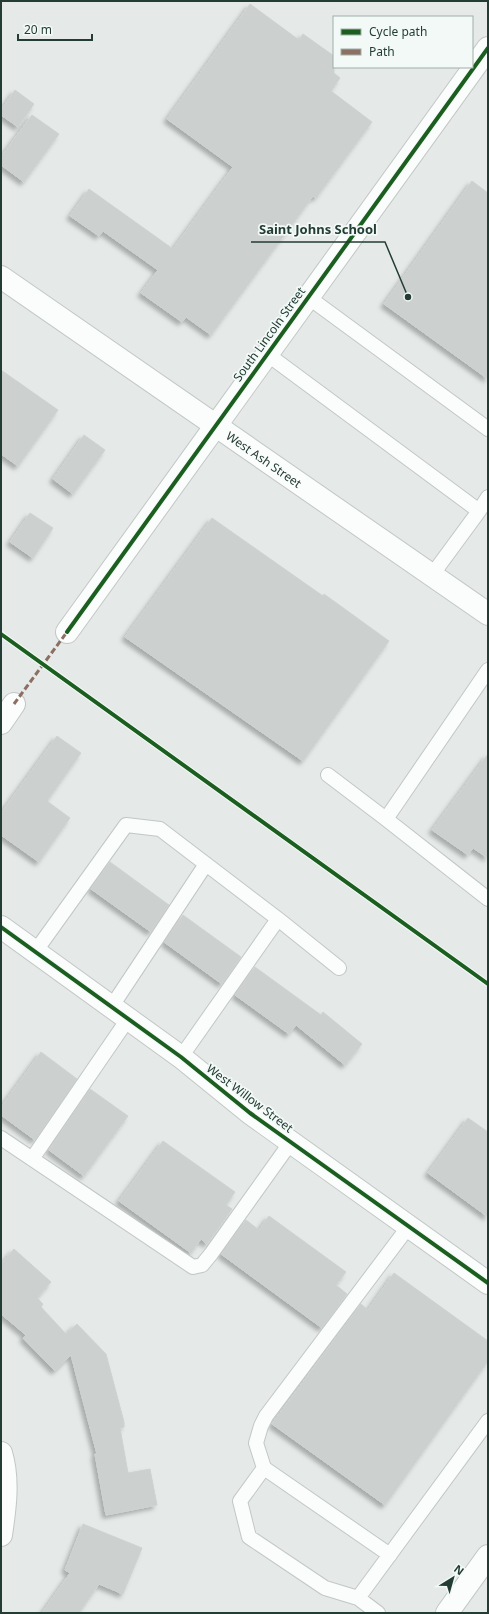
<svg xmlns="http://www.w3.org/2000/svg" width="489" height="1614" font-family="'Noto Sans',sans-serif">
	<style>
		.building { fill: #ccd1cf; stroke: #ced3d1; filter: url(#shadow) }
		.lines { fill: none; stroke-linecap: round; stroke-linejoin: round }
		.lane-casing { stroke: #c2c7c5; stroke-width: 16 }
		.street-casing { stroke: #c2c7c5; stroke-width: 24 }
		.secondary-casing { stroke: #c1c7c5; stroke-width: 24 }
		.lane { stroke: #fbfcfc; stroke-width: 14 }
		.street { stroke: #fbfcfc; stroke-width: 22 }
		.secondary { stroke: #fbfcfc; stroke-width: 22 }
		.quiet { stroke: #8d6e63; stroke-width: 3; stroke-dasharray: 6 3; stroke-linecap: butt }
		.cycleway-casing { stroke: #f3f9f6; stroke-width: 6 }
		.cycleway { stroke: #1b5e20; stroke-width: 4 }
		.labels { text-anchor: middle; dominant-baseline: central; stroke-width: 3.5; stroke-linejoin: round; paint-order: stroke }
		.street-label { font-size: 12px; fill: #233d35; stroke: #f3f9f6 }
		.leader { fill: none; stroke: #233d35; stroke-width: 1.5 }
		.callout-dot { fill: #233d35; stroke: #f3f9f6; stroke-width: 1.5 }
		.callout-label { font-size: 13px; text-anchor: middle; font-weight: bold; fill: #233d35; stroke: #f3f9f6; stroke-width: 3.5; stroke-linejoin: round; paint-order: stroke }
	</style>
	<defs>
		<filter id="shadow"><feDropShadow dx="-3.5" dy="3.5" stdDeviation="2" flood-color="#0004"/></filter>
	</defs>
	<rect width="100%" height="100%" fill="#e5eae8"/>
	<!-- building -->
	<path class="building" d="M 250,4 L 299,40 L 303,34 L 334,56 L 334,73 L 340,78 L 331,91 L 372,122 L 316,198 L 313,196 L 211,335 L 186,317 L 182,322 L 141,293 L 158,270 L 103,231 L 99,236 L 70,216 L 89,189 L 173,249 L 233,167 L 167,119 Z
		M 15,90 L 34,104 L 18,127 L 1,115 L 1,110 Z
		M 32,115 L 59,134 L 24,182 L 1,165 L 1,157 Z
		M 472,181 L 488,193 L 488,379 L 384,304 Z
		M 1,370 L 58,410 L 18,466 L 1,454 Z
		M 84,435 L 105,450 L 73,494 L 53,479 Z
		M 30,513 L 53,528 L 33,558 L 10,542 Z
		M 212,518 L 323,596 L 324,594 L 389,641 L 303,761 L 125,637 Z
		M 57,736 L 81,753 L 47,801 L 70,818 L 39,862 L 1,835 L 1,813 Z
		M 488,754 L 488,858 L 473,848 L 468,855 L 432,830 Z
		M 110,862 L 169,905 L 151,932 L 91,889 Z
		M 183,915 L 241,957 L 222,984 L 164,942 Z
		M 255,967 L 321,1015 L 323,1012 L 362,1044 L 345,1065 L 296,1025 L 289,1034 L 235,995 Z
		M 41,1052 L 77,1079 L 35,1140 L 1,1115 L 1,1107 Z
		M 90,1089 L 128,1116 L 84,1176 L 49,1150 Z
		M 468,1118 L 488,1132 L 488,1217 L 428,1173 Z
		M 163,1141 L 235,1192 L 226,1205 L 232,1209 L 207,1244 L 201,1239 L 191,1253 L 119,1201 Z
		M 269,1216 L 346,1272 L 336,1285 L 347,1294 L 322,1328 L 221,1254 L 246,1220 L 259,1230 Z
		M 14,1249 L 51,1282 L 37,1298 L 43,1304 L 41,1307 L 66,1334 L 77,1324 L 106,1354 L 124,1422 L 124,1427 L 120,1428 L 128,1473 L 150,1469 L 157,1505 L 106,1515 L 95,1454 L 97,1454 L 71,1355 L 55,1371 L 23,1338 L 26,1335 L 1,1314 L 1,1264 Z
		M 394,1273 L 488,1341 L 488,1361 L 385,1505 L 272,1424 L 361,1304 L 368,1310 Z
		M 83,1524 L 142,1548 L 123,1594 L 99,1584 L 79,1613 L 42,1613 L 70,1573 L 65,1570 Z"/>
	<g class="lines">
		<!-- lane casing -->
		<g class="lane-casing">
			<path id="lane" d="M 308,297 L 488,429
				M 267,354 L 479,511 L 488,497
				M 432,575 L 479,511
				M 328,775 L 386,819 L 488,670
				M 386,819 L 488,899
				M 35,952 L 126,825 L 160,829 L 278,919 L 339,968
				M 112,1006 L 206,864
				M 181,1057 L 278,919
				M 1,1138 L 193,1267 L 202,1265 L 211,1254 L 291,1142
				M 32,1159 L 128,1019
				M 264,1468 L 240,1501 L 249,1537 L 325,1588 L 358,1598 L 378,1613
				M 390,1555 L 264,1468 L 256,1443 L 261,1426 L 266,1416 L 409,1226
				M 358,1598 L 488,1421"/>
		</g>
		<!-- street casing -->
		<g class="street-casing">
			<g id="street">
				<path id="s1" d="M 1,277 L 488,614"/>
				<path d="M 67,632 L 488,48"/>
				<path d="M 1,723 L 14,704"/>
				<path d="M 1,927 L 181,1057 L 250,1113 L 488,1283"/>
				<path d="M 1,1453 C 9,1479 5,1508 1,1535"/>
			</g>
		</g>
		<!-- secondary casing -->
		<g class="secondary-casing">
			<path id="secondary" d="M 447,1613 L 488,1556"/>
		</g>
		<!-- lane -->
		<use href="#lane" class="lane"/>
		<!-- street -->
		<use href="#street" class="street"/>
		<!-- secondary -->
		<use href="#secondary" class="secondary"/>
		<!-- quiet -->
		<path class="quiet" d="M 14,704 L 67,632"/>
		<!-- cycleway casing -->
		<g class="cycleway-casing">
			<path id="cycleway" d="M 67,632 L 488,48
				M 1,634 L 488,984
				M 1,927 L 181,1057 L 250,1113 L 488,1283"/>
		</g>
		<!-- cycleway -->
		<use href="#cycleway" class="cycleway"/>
	</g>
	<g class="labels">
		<!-- street labels -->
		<g class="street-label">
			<text transform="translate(269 334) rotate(-54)">South Lincoln Street</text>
			<text stroke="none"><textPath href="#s1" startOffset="320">West Ash Street</textPath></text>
			<text transform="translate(250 1098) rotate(37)">West Willow Street</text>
		</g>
	</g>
	<!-- callouts -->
	<path class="leader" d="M408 297L385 242H251"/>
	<circle class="callout-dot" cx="408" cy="297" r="4"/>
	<g class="callout-label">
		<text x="318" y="234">Saint Johns School</text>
	</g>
	<!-- border -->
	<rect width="489" height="1614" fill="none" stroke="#233d35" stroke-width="4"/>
	<!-- legend -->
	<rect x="333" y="16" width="140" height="52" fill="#f3f9f6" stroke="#a0aea9"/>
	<rect x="341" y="29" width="20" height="6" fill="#1b5e20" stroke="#a0aea9"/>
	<text x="369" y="36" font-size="12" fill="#233d35">Cycle path</text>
	<rect x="341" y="49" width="20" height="6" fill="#8d6e63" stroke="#a0aea9"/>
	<text x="369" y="56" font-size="12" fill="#233d35">Path</text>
	<!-- north arrow -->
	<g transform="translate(453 1578) rotate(37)" stroke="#f3f9f6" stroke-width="3" paint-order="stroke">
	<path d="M0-3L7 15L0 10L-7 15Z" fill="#233d35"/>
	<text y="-6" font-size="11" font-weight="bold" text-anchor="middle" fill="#233d35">N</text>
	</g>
	<!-- scale -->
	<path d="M18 34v6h74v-6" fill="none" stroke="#233d35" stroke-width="2"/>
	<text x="24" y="34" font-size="12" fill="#233d35" stroke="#f3f9f6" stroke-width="3" paint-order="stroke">20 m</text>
</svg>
